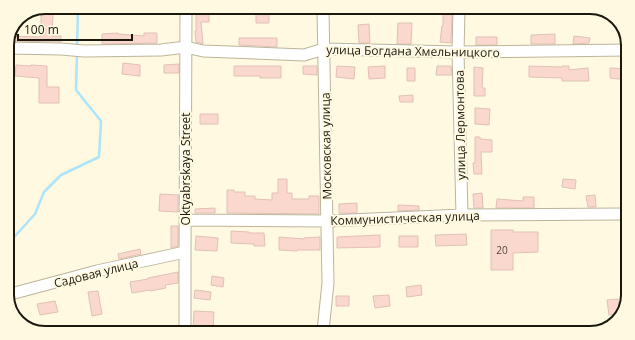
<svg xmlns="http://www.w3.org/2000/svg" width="635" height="340" font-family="'Open Sans',sans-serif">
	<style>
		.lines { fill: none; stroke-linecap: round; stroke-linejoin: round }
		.stream { stroke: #aee4fa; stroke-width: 2.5 }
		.building { fill: #fbd8cd; stroke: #e0c1b6 }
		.minor-casing { stroke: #bcb59a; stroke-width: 13 }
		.minor { stroke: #fff; stroke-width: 11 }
		.labels { text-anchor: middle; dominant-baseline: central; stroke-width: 4; stroke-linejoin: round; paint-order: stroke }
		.number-label { font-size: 10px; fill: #53493e }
		.street-label { font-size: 12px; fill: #1b190e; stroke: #fff9e2 }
		.rim { fill: none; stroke: #1b190e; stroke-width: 2 }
	</style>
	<rect width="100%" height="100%" fill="#fff9e2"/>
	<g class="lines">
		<!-- stream -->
		<path class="stream" d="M 77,47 L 78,7
			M 7,245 L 35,214 L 44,192 L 61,175 L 99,157 L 101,121 L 76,90 L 77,54"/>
	</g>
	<!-- building -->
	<path class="building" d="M 196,8 L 209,8 L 209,22 L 201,22 L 203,44 L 196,42 L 195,31 L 196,31 Z
		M 443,10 L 452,10 L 451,43 L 440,42 L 442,26 L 443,26 Z
		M 256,13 L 269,13 L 269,23 L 256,23 Z
		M 41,14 L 53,14 L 52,36 L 61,36 L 61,42 L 8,41 L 10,36 L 39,37 L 40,36 L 41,36 Z
		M 398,23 L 412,23 L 411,44 L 397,44 Z
		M 369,24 L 370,43 L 359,43 L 358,25 Z
		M 118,33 L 118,34 L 144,36 L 144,33 L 157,33 L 157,43 L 102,44 L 102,34 Z
		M 555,34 L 555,44 L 531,44 L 531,35 Z
		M 574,36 L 590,38 L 589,43 L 573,44 Z
		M 476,37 L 497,37 L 497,45 L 476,45 Z
		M 239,38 L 277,38 L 277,47 L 239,45 Z
		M 123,63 L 140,65 L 140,76 L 122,74 Z
		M 179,64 L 179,73 L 164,73 L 164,65 Z
		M 16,65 L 31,66 L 31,65 L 47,66 L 47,87 L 59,87 L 59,103 L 39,103 L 39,78 L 15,76 Z
		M 234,66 L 281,66 L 281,78 L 260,78 L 260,76 L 234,76 Z
		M 303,66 L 317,66 L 317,75 L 303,74 Z
		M 337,66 L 355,67 L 354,79 L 336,77 Z
		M 385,66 L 385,78 L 369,79 L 368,67 Z
		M 437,66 L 451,66 L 452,75 L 436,75 Z
		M 529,66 L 562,67 L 562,66 L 569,66 L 569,70 L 588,68 L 589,81 L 562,81 L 562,78 L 529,77 Z
		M 474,67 L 483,68 L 482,88 L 485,88 L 485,96 L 474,96 Z
		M 407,68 L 415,68 L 415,81 L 407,81 Z
		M 610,68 L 628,69 L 627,80 L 610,78 Z
		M 413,95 L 413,102 L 400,102 L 399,96 Z
		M 475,108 L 490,109 L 489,125 L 475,124 Z
		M 200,114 L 218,114 L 218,124 L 200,124 Z
		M 475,137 L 480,137 L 480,139 L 492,140 L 492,152 L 481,152 L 482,174 L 474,174 L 473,163 L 475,163 Z
		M 278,179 L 287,179 L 287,193 L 292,193 L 292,199 L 309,199 L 309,196 L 319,196 L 319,214 L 227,213 L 227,190 L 234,190 L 234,192 L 245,192 L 245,196 L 255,196 L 255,199 L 272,200 L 272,193 L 278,193 Z
		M 563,179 L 576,180 L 575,189 L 562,187 Z
		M 482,193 L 483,208 L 474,208 L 473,194 Z
		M 160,194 L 178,195 L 178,212 L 159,211 Z
		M 595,195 L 596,207 L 588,207 L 586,196 Z
		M 523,197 L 534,197 L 534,208 L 496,208 L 497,199 L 523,201 Z
		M 357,203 L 357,213 L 339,213 L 339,204 Z
		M 398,205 L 419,206 L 419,210 L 398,211 Z
		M 215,208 L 215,213 L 195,213 L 195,209 Z
		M 171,226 L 178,226 L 178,246 L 171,248 Z
		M 491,230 L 513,230 L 513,232 L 538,232 L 538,252 L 513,253 L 513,270 L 491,270 Z
		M 231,231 L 249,232 L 249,233 L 264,233 L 265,246 L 254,246 L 254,244 L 231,243 Z
		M 466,234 L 467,245 L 436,246 L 435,235 Z
		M 380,235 L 380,247 L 337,248 L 337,237 Z
		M 196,236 L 218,238 L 217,251 L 195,250 Z
		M 399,236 L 418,236 L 418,247 L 399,247 Z
		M 279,237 L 304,239 L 304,238 L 320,237 L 320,250 L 297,250 L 297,251 L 279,250 Z
		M 140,249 L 141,254 L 119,259 L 118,254 Z
		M 178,272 L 178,283 L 165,285 L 166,288 L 150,291 L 150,290 L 132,293 L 130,282 L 148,279 L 148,278 Z
		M 212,276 L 224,278 L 223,287 L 211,285 Z
		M 421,285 L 422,295 L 407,297 L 406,287 Z
		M 195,290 L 211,292 L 210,300 L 194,298 Z
		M 98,291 L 102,314 L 92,316 L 88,292 Z
		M 389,295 L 390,306 L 375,308 L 373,296 Z
		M 336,296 L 349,296 L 349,306 L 336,306 Z
		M 618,299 L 620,314 L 609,315 L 607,300 Z
		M 55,301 L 58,312 L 40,315 L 37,304 Z
		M 194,311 L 214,312 L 213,330 L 193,330 Z"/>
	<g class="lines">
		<!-- minor casing -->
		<g class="minor-casing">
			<path id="minor" d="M 459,10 L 458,52 L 462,215
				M 7,48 L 61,49 L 84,51 L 161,50 L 186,47 L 203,51 L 304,55 L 324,49 L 458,52 L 628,50
				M 185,220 L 327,221 L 462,215 L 625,214
				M 7,295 L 97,271 L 185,252
				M 185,330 L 185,252 L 186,8
				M 323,331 L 328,283 L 323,9"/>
		</g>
		<!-- minor -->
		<use href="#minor" class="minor"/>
	</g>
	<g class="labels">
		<!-- number labels -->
		<g class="number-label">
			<text x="502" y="250">20</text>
		</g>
		<!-- street labels -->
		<g class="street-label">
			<text transform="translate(413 51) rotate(1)">улица Богдана Хмельницкого</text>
			<text transform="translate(460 125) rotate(-91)">улица Лермонтова</text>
			<text transform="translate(326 146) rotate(-91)">Московская улица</text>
			<text transform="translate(185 169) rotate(-90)">Oktyabrskaya Street</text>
			<text transform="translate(405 218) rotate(-2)">Коммунистическая улица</text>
			<text transform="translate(96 273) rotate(-14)">Садовая улица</text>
		</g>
	</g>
	<!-- crop -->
	<path d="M0 0H635V340H0ZM45 14H590A31 31 0 0 1 621 45V295A31 31 0 0 1 590 326H45A31 31 0 0 1 14 295V45A31 31 0 0 1 45 14Z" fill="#fff9e2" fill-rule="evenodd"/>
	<path class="rim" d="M45 14H590A31 31 0 0 1 621 45V295A31 31 0 0 1 590 326H45A31 31 0 0 1 14 295V45A31 31 0 0 1 45 14Z"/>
	<!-- scale -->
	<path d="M18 34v6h114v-6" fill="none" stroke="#1b190e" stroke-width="2"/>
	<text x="24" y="34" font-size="12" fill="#1b190e" stroke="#fff9e2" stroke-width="3" paint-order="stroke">100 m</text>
</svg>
